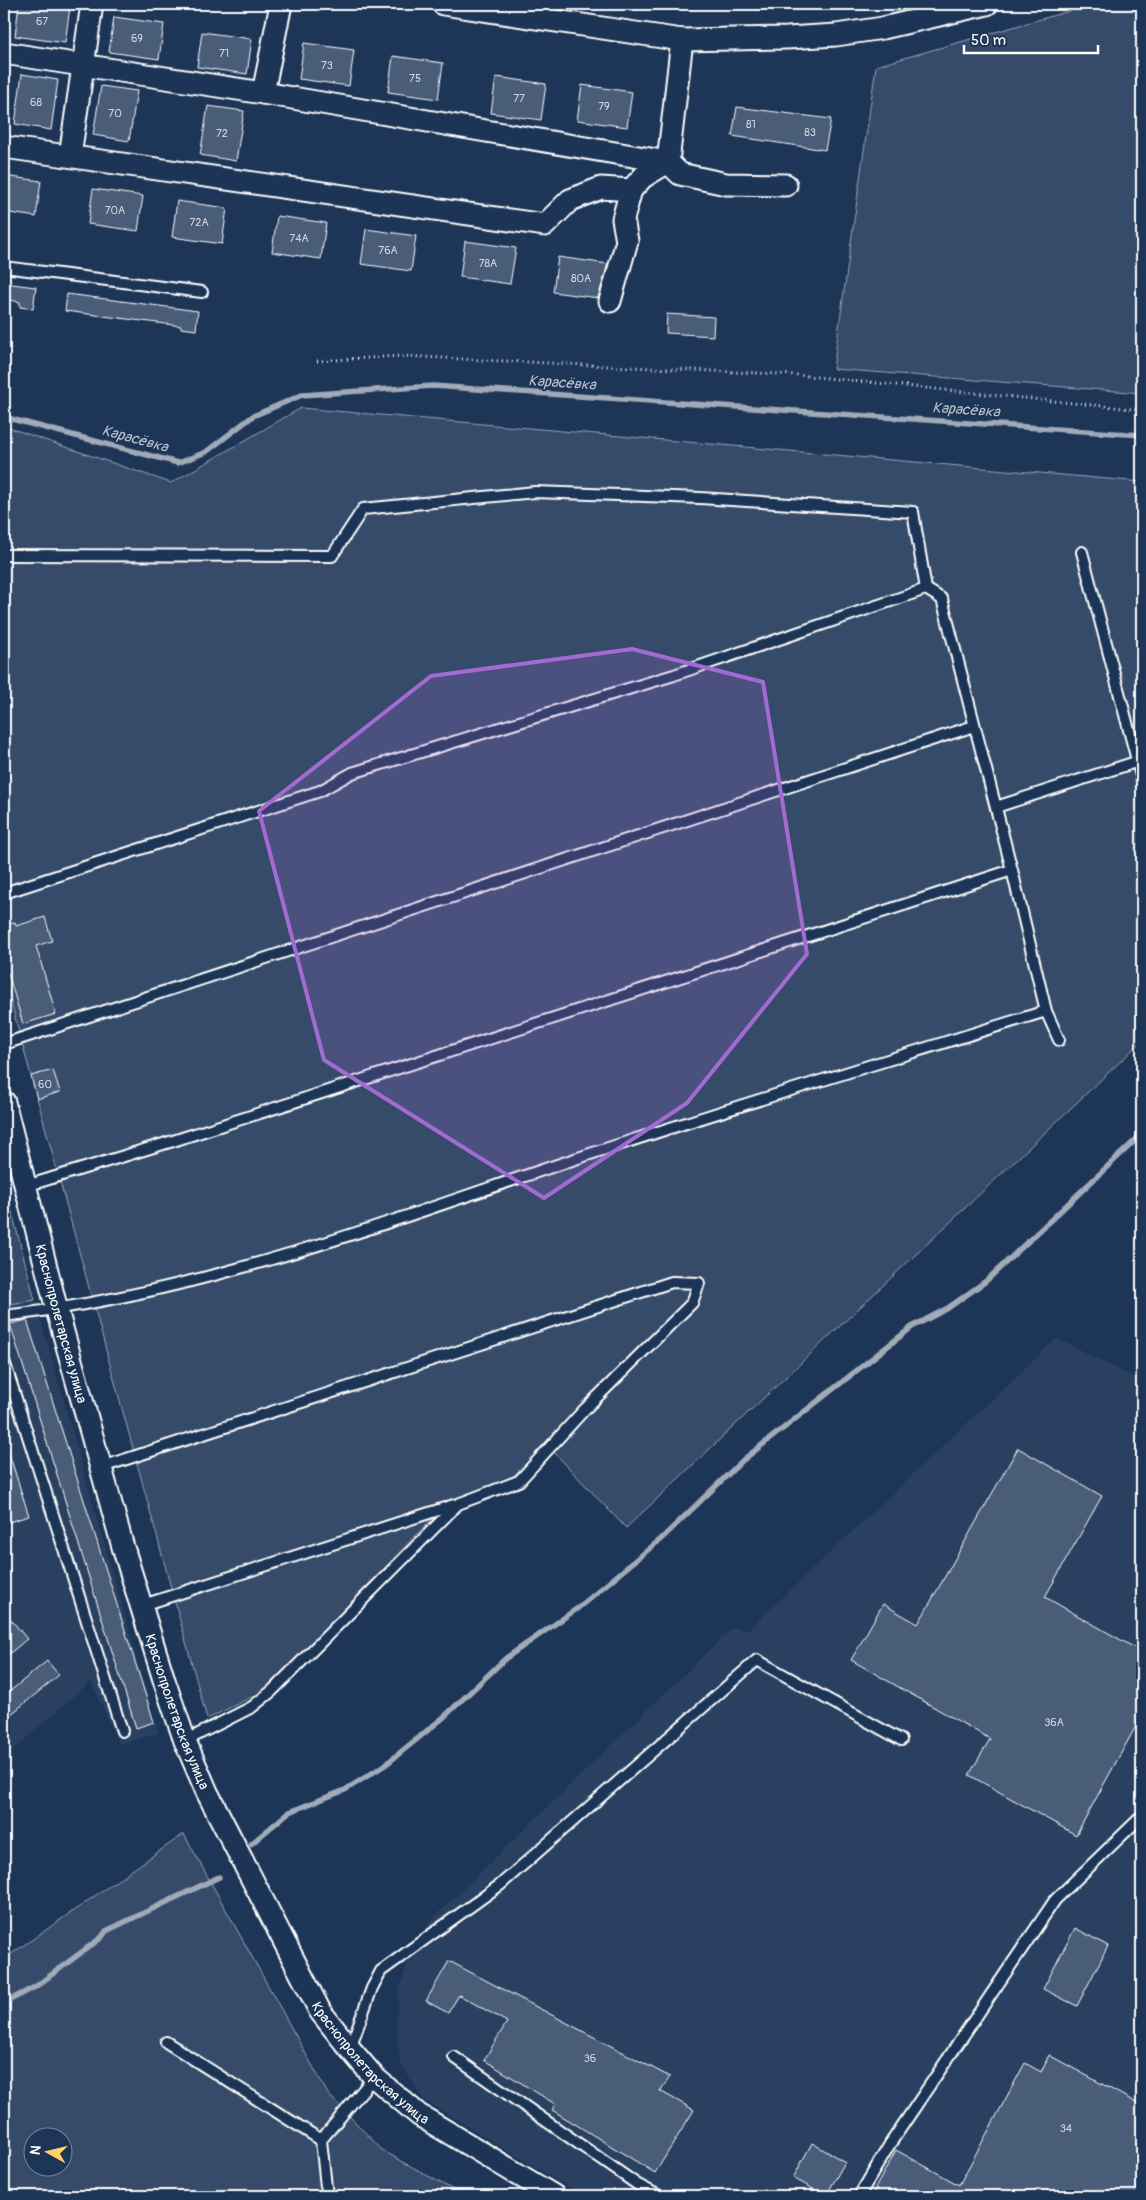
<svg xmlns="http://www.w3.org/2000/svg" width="1146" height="2200" font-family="Pangolin,sans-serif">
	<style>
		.built { fill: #2a4161 }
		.green { fill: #364b69; stroke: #9aa5b4; fill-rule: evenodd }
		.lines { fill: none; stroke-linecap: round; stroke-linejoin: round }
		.stream { stroke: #a0aab8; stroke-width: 5.5 }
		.building { fill: #4a5d79; stroke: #fff }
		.lane-casing { stroke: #fff; stroke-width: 14 }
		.street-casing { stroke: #fff; stroke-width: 25 }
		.path { stroke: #fff; stroke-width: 3; stroke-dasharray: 1 4; stroke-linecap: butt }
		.lane { stroke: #1d3557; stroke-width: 10 }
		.street { stroke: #1d3557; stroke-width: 21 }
		.marked { fill: #a36bd2; fill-opacity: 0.2; stroke: #a36bd2; stroke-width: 4; stroke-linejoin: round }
		.labels { text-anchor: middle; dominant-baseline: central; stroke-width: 4; stroke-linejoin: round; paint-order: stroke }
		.number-label { font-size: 11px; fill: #d2d6de }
		.street-label { font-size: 14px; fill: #fff; stroke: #1d3557 }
		.water-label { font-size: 15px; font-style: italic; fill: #b8c0ca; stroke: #1d3557 }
	</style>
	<rect width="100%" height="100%" fill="#1d3557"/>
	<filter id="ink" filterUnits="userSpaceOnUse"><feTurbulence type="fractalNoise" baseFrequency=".02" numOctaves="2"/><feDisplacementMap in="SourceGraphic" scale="10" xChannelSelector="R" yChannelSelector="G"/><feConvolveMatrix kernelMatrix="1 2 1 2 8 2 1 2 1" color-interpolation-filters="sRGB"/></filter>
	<g filter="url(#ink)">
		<!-- built -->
		<path class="built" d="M 35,1300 L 158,1733 L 119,1744 L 91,1681 L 4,1758 L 4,1305 Z
			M 1057,1338 L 1142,1382 L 1142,2196 L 583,2196 L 423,2099 L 400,2062 L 396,2024 L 400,1987 L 413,1946 L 434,1917 L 733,1627 L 748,1630 Z"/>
		<!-- green -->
		<path class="green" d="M 1094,4 L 1142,4 L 1142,393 L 833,369 L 876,66 Z
			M 301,408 L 1142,482 L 1142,1041 L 626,1528 L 547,1445 L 513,1476 L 445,1505 L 268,1689 L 207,1719 L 4,977 L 4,426 L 171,483 Z
			M 4,1182 L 35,1300 L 4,1305 Z
			M 184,1834 L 328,2094 L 382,2150 L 464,2196 L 4,2196 L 4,1959 ZM 32,2138 L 62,2138 L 62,2168 L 32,2168 Z"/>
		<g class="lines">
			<!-- stream -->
			<path class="stream" d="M 4,417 L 178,463 L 206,452 L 253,416 L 302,395 L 433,386 L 1142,435
				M 251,1844 L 289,1812 L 345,1790 L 385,1765 L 444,1717 L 506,1658 L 578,1608 L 661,1539 L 743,1460 L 912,1327 L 948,1308 L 986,1281 L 1142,1134
				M 4,2003 L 35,1987 L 102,1937 L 106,1931 L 219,1877"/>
		</g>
		<!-- building -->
		<path class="building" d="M 19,4 L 45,4 L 70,7 L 65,43 L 15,36 Z
			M 114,17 L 164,24 L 159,59 L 109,52 Z
			M 202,32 L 252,39 L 247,74 L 197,67 Z
			M 304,43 L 354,50 L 349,86 L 299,79 Z
			M 393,56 L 443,63 L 438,99 L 388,92 Z
			M 22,74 L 58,80 L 51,130 L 15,124 Z
			M 496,77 L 546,84 L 541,120 L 491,113 Z
			M 582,85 L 632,92 L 627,127 L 577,120 Z
			M 101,86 L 137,91 L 129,141 L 93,135 Z
			M 208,106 L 244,111 L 236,161 L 200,155 Z
			M 737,107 L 831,119 L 825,150 L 732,136 Z
			M 4,176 L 41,181 L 36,217 L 4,212 Z
			M 93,189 L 143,196 L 138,231 L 88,224 Z
			M 177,201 L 227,208 L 222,244 L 172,237 Z
			M 277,216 L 326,223 L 321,259 L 272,252 Z
			M 366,229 L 416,236 L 411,271 L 361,264 Z
			M 465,241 L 516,248 L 510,284 L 460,277 Z
			M 558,257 L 608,264 L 598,298 L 553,292 Z
			M 4,283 L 36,287 L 33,309 L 20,307 L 20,302 L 4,299 Z
			M 67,294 L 198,311 L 196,330 L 181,328 L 181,326 L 65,311 Z
			M 667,314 L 714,317 L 713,336 L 666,333 Z
			M 45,917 L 52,941 L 36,946 L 56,1014 L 23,1024 L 8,973 L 4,975 L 4,925 L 15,922 L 16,926 Z
			M 53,1070 L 60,1092 L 37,1099 L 31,1076 Z
			M 27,1320 L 154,1722 L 136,1728 L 10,1324 Z
			M 4,1447 L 7,1447 L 29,1516 L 9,1522 L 4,1504 Z
			M 1018,1448 L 1102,1496 L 1045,1597 L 1142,1652 L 1142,1715 L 1076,1835 L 969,1775 L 990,1739 L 851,1660 L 883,1604 L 918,1624 Z
			M 4,1611 L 27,1639 L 4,1658 Z
			M 47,1661 L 59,1675 L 4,1720 L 4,1696 Z
			M 1075,1928 L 1108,1946 L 1077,2006 L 1043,1989 Z
			M 449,1961 L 670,2077 L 660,2091 L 694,2110 L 655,2173 L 552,2110 L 555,2104 L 484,2060 L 507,2022 L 459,1995 L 448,2013 L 426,2001 Z
			M 1049,2055 L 1142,2106 L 1142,2190 L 1139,2196 L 871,2196 L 896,2150 L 959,2185 L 1025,2063 L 1041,2072 Z
			M 812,2143 L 845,2162 L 826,2196 L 793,2178 Z"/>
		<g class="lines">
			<!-- lane casing -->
			<g class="lane-casing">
				<path id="lane" d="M 4,267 L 202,292
					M 1082,552 L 1142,779
					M 4,555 L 332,556 L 363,509 L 535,492 L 700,498 L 913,512 L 926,589 L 942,599 L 1012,870 L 1046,1011 L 1059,1040
					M 996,807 L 1142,760
					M 4,893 L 320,791 L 352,773 L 674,675 L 926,589
					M 4,1044 L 974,726
					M 26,1186 L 173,1141 L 1012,870
					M 4,1316 C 198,1294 382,1224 566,1162 C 725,1109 886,1061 1046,1011
					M 4,1361 L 122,1731
					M 102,1467 L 672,1282 L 699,1283 L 692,1303 L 584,1410 L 519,1481 L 458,1504 L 272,1691 L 252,1707 L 185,1741
					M 140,1606 L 454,1505
					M 166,2042 L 321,2140
					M 350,2048 L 372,1988 L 381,1971 L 500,1885 L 757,1660 L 901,1740
					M 454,2057 L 638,2185 L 659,2196
					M 327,2196 L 321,2140 L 374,2077
					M 859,2196 L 890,2144 L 1055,1900 L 1142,1816"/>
			</g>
			<!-- street casing -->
			<g class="street-casing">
				<g id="street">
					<path d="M 443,4 L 682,40 L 787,38 L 836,35 L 883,28 L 987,4"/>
					<path d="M 4,53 L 263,93 L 668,162 L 680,174 L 726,184 L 786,185"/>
					<path d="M 263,93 L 281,4"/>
					<path d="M 4,147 L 545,225 L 570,200 L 601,188 L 631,190"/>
					<path d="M 70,156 L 92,4"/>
					<path d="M 610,301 L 627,241 L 623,219 L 631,190 L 643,177 L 668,162 L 682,40"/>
					<path id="s1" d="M 4,1102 L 57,1310 L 123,1547 L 165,1683 L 185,1741 L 207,1792 L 320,2011 L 350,2049 L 374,2077 L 419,2115 L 554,2196"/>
				</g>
			</g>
			<!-- path -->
			<path class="path" d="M 317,361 L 400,356 L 797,375 L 1142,410"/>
			<!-- lane -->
			<use href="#lane" class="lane"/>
			<!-- street -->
			<use href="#street" class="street"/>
		</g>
	</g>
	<!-- marked area -->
	<path class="marked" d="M 632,649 L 763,682 L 807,954 L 687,1103 L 544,1198 L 324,1060 L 259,811 L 431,676 Z"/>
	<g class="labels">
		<!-- number labels -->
		<g class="number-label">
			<text x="42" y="21">67</text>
			<text x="137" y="38">69</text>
			<text x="224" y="53">71</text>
			<text x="327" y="65">73</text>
			<text x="415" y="78">75</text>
			<text x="519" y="98">77</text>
			<text x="36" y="102">68</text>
			<text x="604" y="106">79</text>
			<text x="115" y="113">70</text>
			<text x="751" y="124">81</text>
			<text x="810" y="132">83</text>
			<text x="222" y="133">72</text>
			<text x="115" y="210">70А</text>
			<text x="199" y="222">72А</text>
			<text x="299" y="238">74А</text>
			<text x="388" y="250">76А</text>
			<text x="488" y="263">78А</text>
			<text x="581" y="278">80А</text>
			<text x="45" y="1084">60</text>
			<text x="1054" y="1722">36А</text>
			<text x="590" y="2058">36</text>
			<text x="1066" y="2128">34</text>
		</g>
		<!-- street labels -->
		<g class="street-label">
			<text stroke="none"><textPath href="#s1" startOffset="229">Краснопролетарская улица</textPath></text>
			<text stroke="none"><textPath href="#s1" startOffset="634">Краснопролетарская улица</textPath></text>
			<text stroke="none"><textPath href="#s1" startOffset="1039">Краснопролетарская улица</textPath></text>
		</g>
		<!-- water labels -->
		<g class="water-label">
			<text transform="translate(562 383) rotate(4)">Карасёвка</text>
			<text transform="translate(966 410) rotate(4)">Карасёвка</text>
			<text transform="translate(135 439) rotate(15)">Карасёвка</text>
		</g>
	</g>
	<!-- margin -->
	<rect width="1146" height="2200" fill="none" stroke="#1d3557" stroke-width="20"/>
	<rect x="10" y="10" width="1126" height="2180" fill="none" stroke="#fff" stroke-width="2" filter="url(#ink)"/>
	<!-- north arrow -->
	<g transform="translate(48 2152) rotate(278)"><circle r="24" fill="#1d3557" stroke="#77869a"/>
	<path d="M0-4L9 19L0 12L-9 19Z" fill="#ffd166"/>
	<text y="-8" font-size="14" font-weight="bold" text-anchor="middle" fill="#ffffff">N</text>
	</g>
	<!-- scale -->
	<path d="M964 45v8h134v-8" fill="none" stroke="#ffffff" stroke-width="2.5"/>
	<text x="971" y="45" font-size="15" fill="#ffffff" stroke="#1d3557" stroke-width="4" paint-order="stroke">50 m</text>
</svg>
